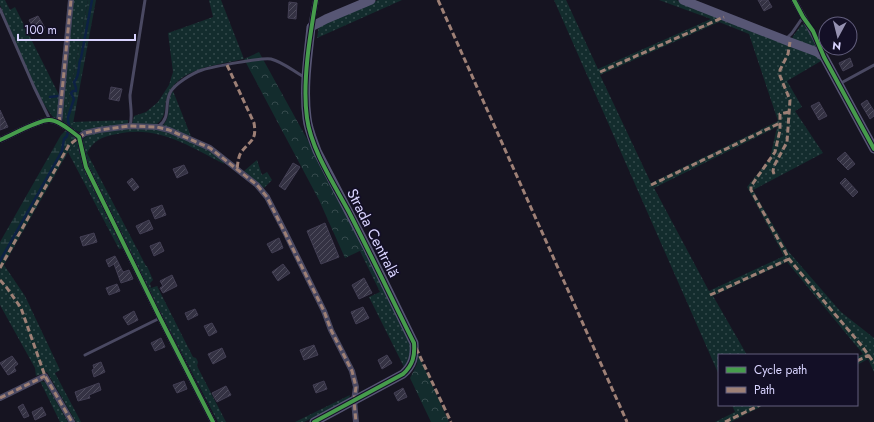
<svg xmlns="http://www.w3.org/2000/svg" width="874" height="422" font-family="Jost,sans-serif">
	<style>
		.grass { fill: url(#grass-dots); fill-rule: evenodd }
		.forest { fill: url(#forest-crowns) }
		.wetland { fill: url(#wetland-marsh) }
		.lines { fill: none; stroke-linecap: round; stroke-linejoin: round }
		.stream { stroke: #0d2144; stroke-width: 2.5 }
		.building { fill: url(#building-hatch); stroke: #433f54 }
		.lane { stroke: #4a4962; stroke-width: 3 }
		.street { stroke: #4a4962; stroke-width: 6 }
		.secondary { stroke: #575674; stroke-width: 9 }
		.quiet { stroke: #9e8076; stroke-width: 3; stroke-dasharray: 6 3; stroke-linecap: butt }
		.cycleway-casing { stroke: #130f26; stroke-width: 6 }
		.cycleway { stroke: #469c4c; stroke-width: 4 }
		.labels { text-anchor: middle; dominant-baseline: central; stroke-width: 3.5; stroke-linejoin: round; paint-order: stroke }
		.street-label { font-size: 15px; fill: #d9d4ff; stroke: #130f26 }
	</style>
	<defs>
		<pattern id="grass-dots" width="8" height="8" patternUnits="userSpaceOnUse"><rect width="8" height="8" fill="#132c2d"/><path d="M2 2h.1M6 6h.1" fill="none" stroke="#354a4c" stroke-width="1.8" stroke-linecap="round"/></pattern>
		<pattern id="forest-crowns" width="20" height="18" patternUnits="userSpaceOnUse"><rect width="20" height="18" fill="#132c2d"/><path d="M2 6a3 3 0 1 1 6 0M12 15a3 3 0 1 1 6 0" fill="none" stroke="#354a4c"/></pattern>
		<pattern id="wetland-marsh" width="20" height="14" patternUnits="userSpaceOnUse"><rect width="20" height="14" fill="#132c2d"/><path d="M1 5h8M5 5V1M11 12h8M15 12V8" fill="none" stroke="#354a4c"/></pattern>
		<pattern id="building-hatch" width="6" height="6" patternUnits="userSpaceOnUse"><rect width="6" height="6" fill="#343243"/><path d="M-1 1l2-2M0 6l6-6M5 7l2-2" fill="none" stroke="#514f5f"/></pattern>
	</defs>
	<rect width="100%" height="100%" fill="#161421"/>
	<!-- grass -->
	<path class="grass" d="M 0,0 L 5,0 L 10,10 L 15,7 L 59,95 L 57,120 C 40,109 10,27 0,5 Z
		M 73,0 L 88,0 L 64,124 L 62,115 Z
		M 209,0 L 221,0 L 244,59 C 218,65 177,68 167,97 C 163,108 168,115 157,124 L 132,124 L 134,116 L 146,112 L 158,102 L 169,85 L 173,72 L 168,33 L 213,17 Z
		M 378,0 L 402,0 L 317,38 L 319,26 L 338,16 Z
		M 554,0 L 566,0 L 598,69 L 711,19 L 659,0 L 676,0 L 816,54 L 821,61 L 787,81 L 802,107 L 795,111 L 823,153 L 753,190 L 788,251 L 841,312 L 874,338 L 874,372 L 868,359 L 857,365 L 857,357 L 863,354 L 787,262 L 713,296 L 747,355 L 719,355 L 719,375 ZM 719,22 L 749,34 L 778,121 L 651,183 L 600,75 ZM 777,127 L 770,158 L 747,187 L 784,256 L 709,291 L 654,188 Z
		M 802,24 L 805,25 L 817,44 L 816,48 L 792,39 L 793,36 Z
		M 173,91 L 192,139 L 162,126 C 173,117 165,102 173,91 Z
		M 128,120 L 128,124 L 100,128 L 80,132 L 72,129 L 73,122 Z
		M 130,128 C 136,128 142,127 149,128 C 171,130 205,147 223,160 L 224,164 C 188,146 159,125 117,134 C 102,137 95,139 87,153 L 146,266 L 147,266 L 153,280 L 150,283 L 151,288 L 157,286 L 193,357 L 196,358 L 198,362 L 197,366 L 226,422 L 218,422 L 154,300 L 89,169 L 82,140 C 91,130 116,130 130,128 Z
		M 78,140 L 82,165 L 122,248 L 119,249 L 68,152 Z
		M 257,160 L 262,175 L 267,172 L 272,180 L 264,188 L 244,171 Z
		M 364,249 L 409,342 C 412,352 410,359 404,367 L 369,297 L 380,292 L 360,251 Z
		M 4,265 L 25,296 L 60,370 L 55,373 L 81,422 L 76,422 L 47,372 L 36,376 L 35,368 L 0,305 L 0,272 Z
		M 40,381 L 45,382 L 68,422 L 60,422 Z
		M 350,395 L 349,399 L 304,422 L 295,422 Z
		M 732,405 L 764,405 L 731,422 L 715,422 L 735,412 Z"/>
	<!-- forest -->
	<path class="forest" d="M 259,52 L 312,148 L 364,249 L 345,258 L 319,200 L 244,59 Z
		M 418,354 L 449,422 L 431,422 L 410,378 L 417,364 Z"/>
	<!-- wetland -->
	<path class="wetland" d="M 88,0 L 96,0 L 72,129 L 64,124 Z
		M 66,130 L 78,140 L 68,152 L 0,272 L 0,242 L 61,135 Z"/>
	<g class="lines">
		<!-- stream -->
		<path class="stream" d="M 50,97 L 58,96
			M 0,261 L 62,151 L 64,139 L 67,136 L 69,126 L 68,121 L 68,117 L 74,99 L 71,93 L 73,91 L 76,91 L 76,88 L 74,82 C 81,75 77,66 81,58 L 92,0"/>
	</g>
	<!-- building -->
	<path class="building" d="M 758,0 L 768,0 L 772,7 L 764,11 Z
		M 289,2 L 297,3 L 296,19 L 288,18 Z
		M 38,16 L 45,28 L 36,33 L 29,20 Z
		M 850,58 L 853,66 L 843,71 L 839,63 Z
		M 111,87 L 122,89 L 119,101 L 109,99 Z
		M 867,100 L 874,111 L 874,116 L 870,119 L 861,104 Z
		M 819,102 L 827,116 L 819,120 L 811,106 Z
		M 0,110 L 8,127 L 0,130 Z
		M 845,152 L 855,164 L 848,170 L 837,159 Z
		M 293,163 L 300,167 L 285,190 L 279,186 Z
		M 184,165 L 188,173 L 177,178 L 173,169 Z
		M 132,178 L 139,187 L 134,191 L 127,182 Z
		M 845,178 L 858,192 L 853,197 L 840,183 Z
		M 162,205 L 166,215 L 155,219 L 151,209 Z
		M 149,220 L 153,229 L 140,234 L 136,226 Z
		M 325,223 L 339,257 L 321,264 L 307,231 Z
		M 94,233 L 97,242 L 83,246 L 80,237 Z
		M 279,238 L 283,248 L 272,253 L 267,244 Z
		M 160,242 L 164,251 L 154,256 L 150,246 Z
		M 115,256 L 123,272 L 129,270 L 133,279 L 121,283 L 114,264 L 109,267 L 106,260 Z
		M 283,264 L 290,273 L 278,281 L 272,272 Z
		M 172,275 L 177,286 L 163,293 L 160,288 L 163,286 L 160,281 Z
		M 364,278 L 372,293 L 359,299 L 352,285 Z
		M 117,284 L 120,291 L 109,295 L 106,288 Z
		M 363,307 L 369,318 L 356,324 L 351,312 Z
		M 195,309 L 198,315 L 188,320 L 185,313 Z
		M 134,311 L 138,320 L 128,325 L 123,317 Z
		M 212,323 L 217,332 L 209,336 L 204,326 Z
		M 161,338 L 165,347 L 155,351 L 151,343 Z
		M 314,345 L 318,355 L 304,360 L 300,350 Z
		M 222,348 L 226,357 L 213,364 L 208,354 Z
		M 387,355 L 392,363 L 382,369 L 378,360 Z
		M 12,356 L 18,364 L 14,367 L 16,371 L 8,375 L 0,363 Z
		M 101,362 L 105,372 L 94,377 L 92,370 L 94,369 L 93,365 Z
		M 184,381 L 187,389 L 177,393 L 173,385 Z
		M 324,381 L 327,389 L 316,393 L 313,385 Z
		M 99,383 L 101,390 L 89,395 L 90,398 L 78,401 L 75,392 Z
		M 226,386 L 231,395 L 217,402 L 212,393 Z
		M 403,388 L 407,397 L 398,401 L 394,393 Z
		M 23,404 L 29,416 L 24,418 L 18,407 Z
		M 42,407 L 46,415 L 35,420 L 32,412 Z"/>
	<g class="lines">
		<!-- lane -->
		<path class="lane" d="M 0,9 L 34,87 L 50,120
			M 786,39 L 792,33 L 803,17
			M 841,83 L 874,65
			M 130,126 C 133,116 130,105 130,95 L 145,0
			M 159,126 C 171,117 164,105 170,93 C 174,84 193,73 202,70 C 212,67 263,57 271,59 C 283,62 293,71 304,77
			M 85,355 L 160,318"/>
		<!-- street -->
		<path class="street" d="M 794,0 C 804,19 816,37 824,57
			M 311,27 L 316,0
			M 59,123 L 71,0
			M 79,137 L 85,133 L 99,130 L 130,126 L 157,127 L 169,130 L 210,148 L 257,185 L 267,197 L 285,232 L 324,311 L 331,330 L 352,371 L 356,387 L 354,401 L 356,422
			M 0,140 C 12,135 38,120 49,120 C 59,120 71,131 79,137 L 86,167 L 160,318 L 213,422
			M 0,398 L 45,376 L 72,422"/>
		<!-- secondary -->
		<path class="secondary" d="M 683,0 L 790,42 L 817,52 L 824,57 L 874,149
			M 314,422 L 403,374 C 413,365 415,356 414,343 L 367,247 L 317,151 C 313,140 308,129 307,118 C 303,88 308,57 311,27 L 326,19 L 371,0"/>
		<!-- quiet -->
		<path class="quiet" d="M 438,0 L 627,422
			M 227,65 L 254,123 C 257,140 251,140 242,151 C 238,156 238,163 237,169
			M 600,72 L 724,17
			M 789,112 L 780,114 L 780,130 L 775,152 L 751,186 L 751,190 L 789,259 L 828,306 L 862,346 L 874,363
			M 59,123 L 71,0
			M 774,174 L 773,171 L 774,166 L 787,142 L 790,100 L 780,76 L 780,70 L 788,54 L 790,42
			M 651,185 L 780,123
			M 0,268 L 69,145 L 85,133 L 99,130 L 130,126 L 157,127 L 169,130 L 210,148 L 257,185 L 267,197 L 324,311 L 331,330 L 352,371 L 356,387 L 354,401 L 356,422
			M 0,280 L 7,288 L 21,308 L 45,376 L 72,422
			M 710,295 L 789,259
			M 416,348 L 451,422
			M 857,361 L 869,355
			M 0,398 L 45,376
			M 725,422 L 760,405"/>
		<!-- cycleway casing -->
		<g class="cycleway-casing">
			<path id="cycleway" d="M 794,0 L 803,17 L 813,31 L 824,57 L 874,149
				M 0,140 C 12,135 38,120 49,120 C 59,120 71,131 79,137 L 86,167 L 160,318 L 213,422
				M 314,422 L 403,374 C 413,365 415,356 414,343 C 392,299 371,255 349,212 C 334,184 311,149 307,118 C 302,83 310,35 316,0"/>
		</g>
		<!-- cycleway -->
		<use href="#cycleway" class="cycleway"/>
	</g>
	<g class="labels">
		<!-- street labels -->
		<g class="street-label">
			<text transform="translate(373 233) rotate(63)">Strada Centrală</text>
		</g>
	</g>
	<!-- legend -->
	<rect x="718" y="354" width="140" height="52" fill="#130f26" stroke="#625e7d"/>
	<rect x="726" y="367" width="20" height="6" fill="#469c4c" stroke="#625e7d"/>
	<text x="754" y="374" font-size="12" fill="#d9d4ff">Cycle path</text>
	<rect x="726" y="387" width="20" height="6" fill="#9e8076" stroke="#625e7d"/>
	<text x="754" y="394" font-size="12" fill="#d9d4ff">Path</text>
	<!-- north arrow -->
	<g transform="translate(838 36) rotate(187)"><circle r="19" fill="#130f26" stroke="#625e7d"/>
	<path d="M0-3L7 15L0 10L-7 15Z" fill="#9591b1"/>
	<text y="-6" font-size="11" font-weight="bold" text-anchor="middle" fill="#d9d4ff">N</text>
	</g>
	<!-- scale -->
	<path d="M18 34v6h117v-6" fill="none" stroke="#d9d4ff" stroke-width="2"/>
	<text x="24" y="34" font-size="12" fill="#d9d4ff" stroke="#130f26" stroke-width="3" paint-order="stroke">100 m</text>
</svg>
